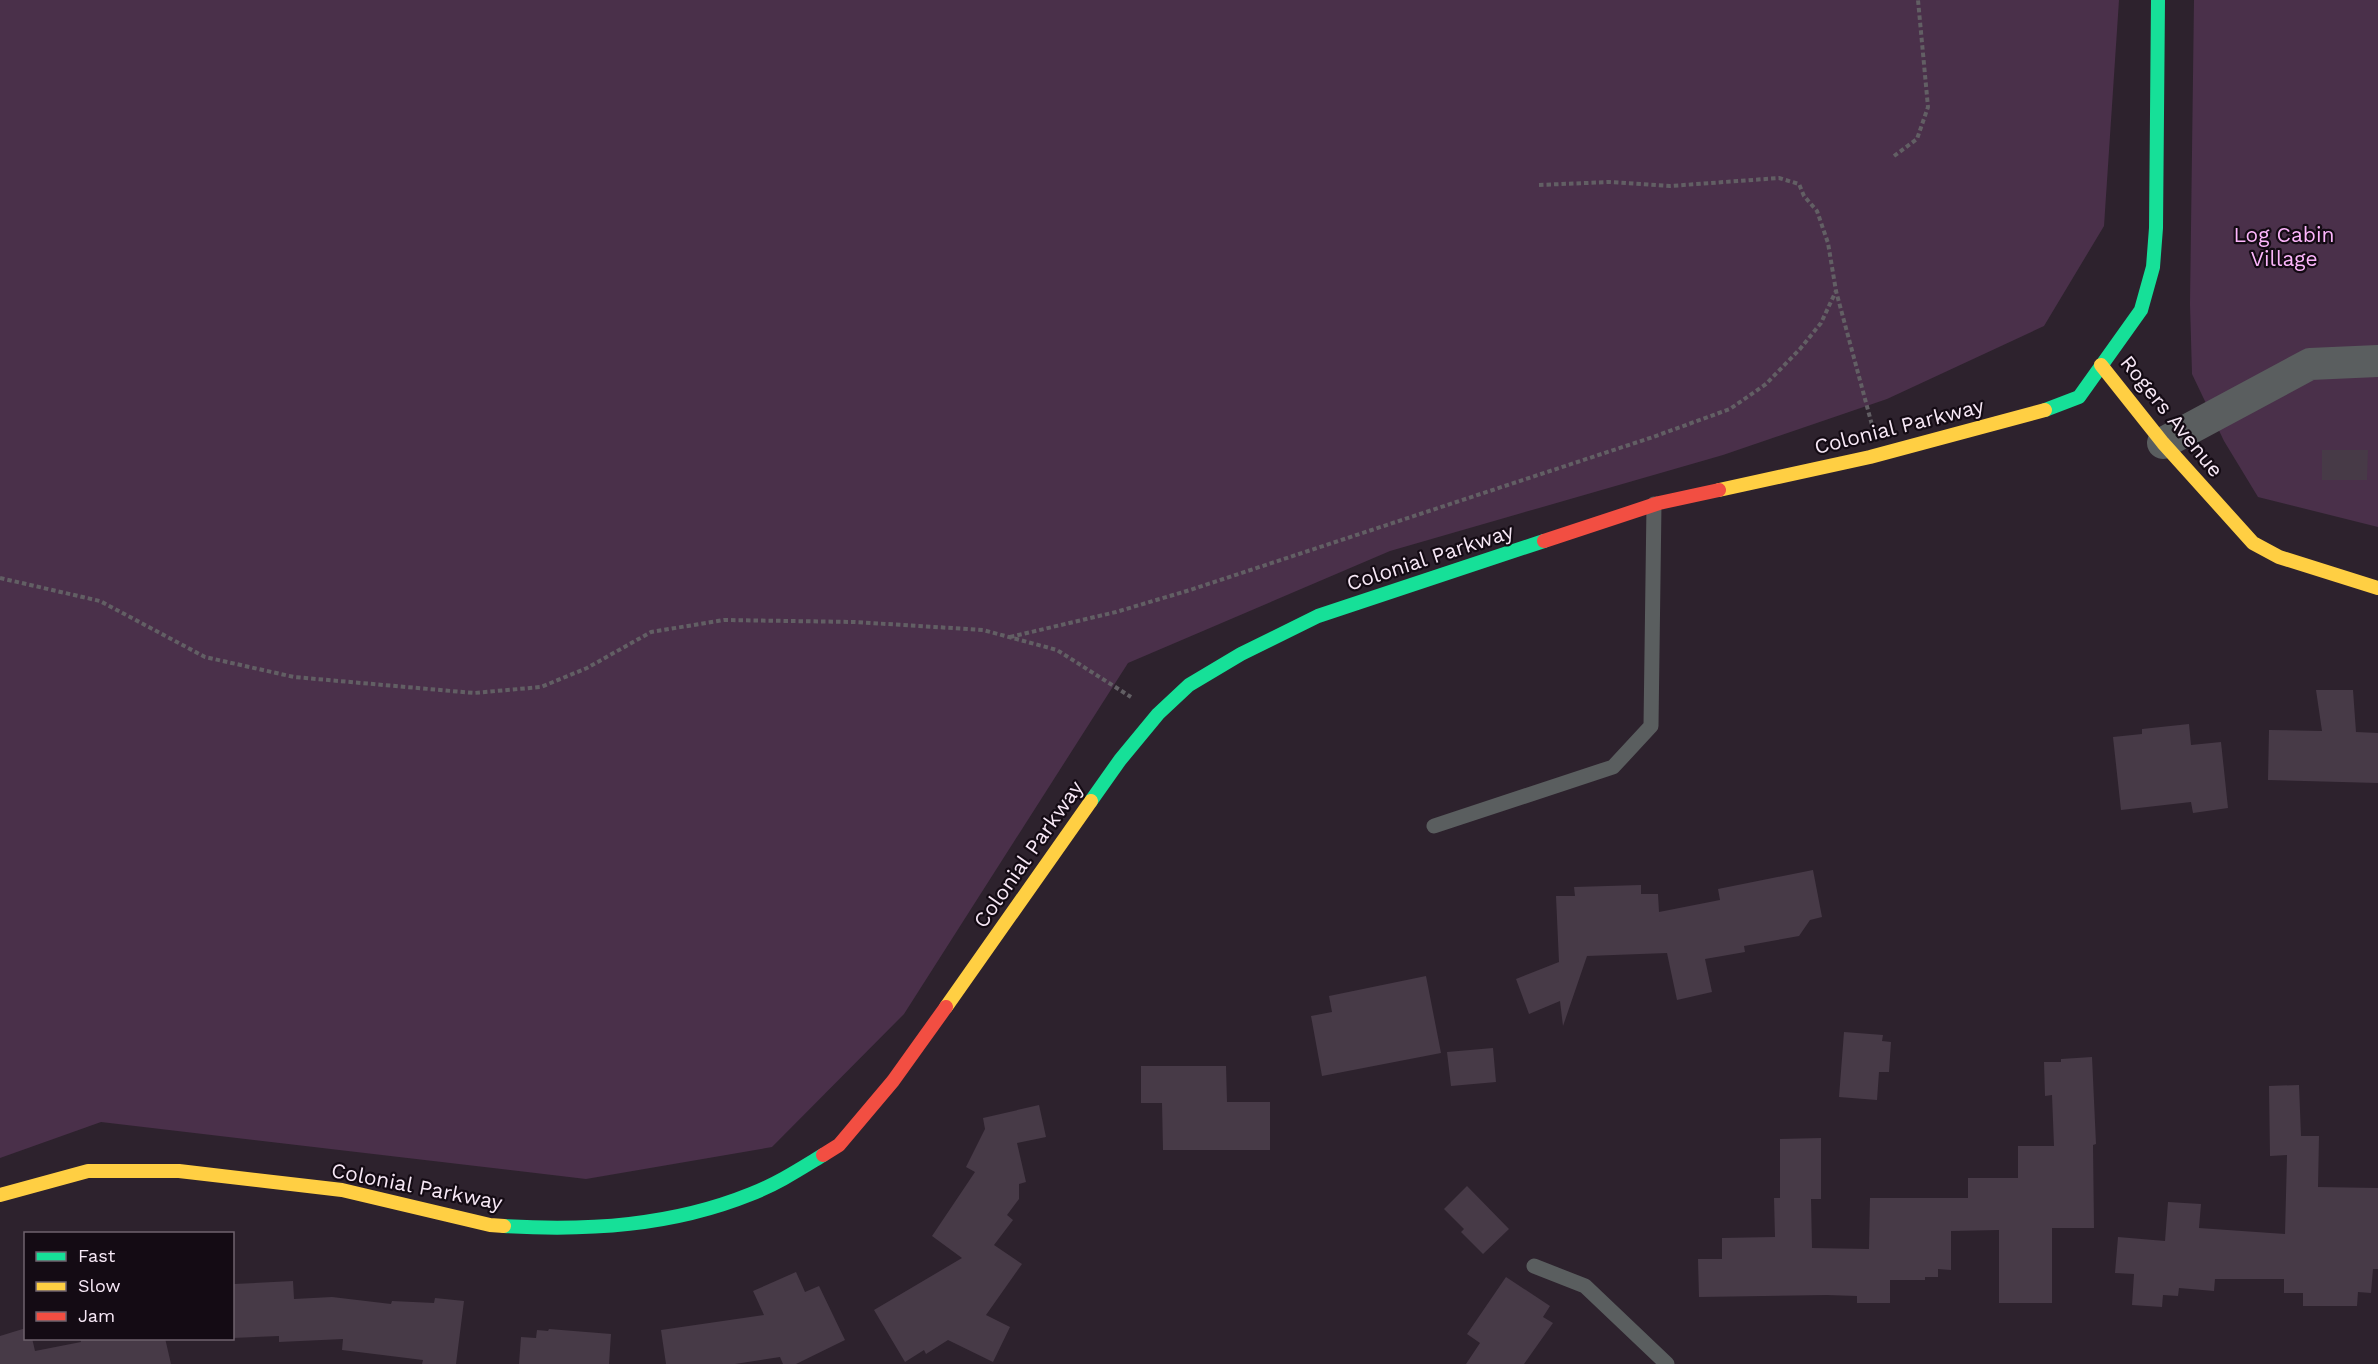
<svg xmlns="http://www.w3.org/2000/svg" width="2378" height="1364" font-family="'Work Sans',sans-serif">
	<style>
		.green { fill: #4a304a }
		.building { fill: #473a47 }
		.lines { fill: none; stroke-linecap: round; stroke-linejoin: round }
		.path { stroke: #625f64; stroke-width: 4; stroke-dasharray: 4.5 3; stroke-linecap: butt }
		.lane { stroke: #5a5e5f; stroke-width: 15 }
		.street { stroke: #5a5e5f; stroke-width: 32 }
		.fast { stroke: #16e098; stroke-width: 14 }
		.slow { stroke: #ffcf43; stroke-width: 14 }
		.jam { stroke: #f24e42; stroke-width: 14 }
		.labels { text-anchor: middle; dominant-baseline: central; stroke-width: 4.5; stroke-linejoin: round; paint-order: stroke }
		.park-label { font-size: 21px; fill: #fdb6fc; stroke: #140b14 }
		.street-label { font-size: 21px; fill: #f7e8f6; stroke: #140b14 }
	</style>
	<rect width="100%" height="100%" fill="#2d222d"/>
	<!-- green -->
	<path class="green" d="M 0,0 L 2119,0 L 2104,226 L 2044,326 L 1887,399 L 1723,455 L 1390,551 L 1128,663 L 904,1014 L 772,1147 L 586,1179 L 101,1122 L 0,1158 Z
		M 2194,0 L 2378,0 L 2378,527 L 2258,497 L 2224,441 L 2192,374 L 2190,304 Z"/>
	<!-- building -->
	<path class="building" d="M 2322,450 L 2368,450 L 2367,480 L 2322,480 Z
		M 2316,690 L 2353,690 L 2356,732 L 2378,733 L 2378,783 L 2268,780 L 2269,730 L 2322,731 Z
		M 2189,724 L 2191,745 L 2221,742 L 2228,808 L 2193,813 L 2191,802 L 2121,810 L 2113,737 L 2142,734 L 2142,729 Z
		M 1813,870 L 1822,917 L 1810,920 L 1799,936 L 1744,946 L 1745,952 L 1705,959 L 1712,992 L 1677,1000 L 1667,953 L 1587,956 L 1563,1026 L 1560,1001 L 1529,1014 L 1516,979 L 1559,962 L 1556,896 L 1575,896 L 1574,887 L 1641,885 L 1641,894 L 1658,894 L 1659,912 L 1720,900 L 1718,889 Z
		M 1426,976 L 1441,1053 L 1322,1076 L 1311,1016 L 1332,1012 L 1329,996 Z
		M 1844,1032 L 1883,1035 L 1882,1041 L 1891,1042 L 1889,1072 L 1879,1072 L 1877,1100 L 1839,1097 Z
		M 1493,1048 L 1496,1082 L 1451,1086 L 1447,1052 Z
		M 2092,1057 L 2096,1144 L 2093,1145 L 2094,1228 L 2052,1228 L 2052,1303 L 1999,1303 L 1999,1230 L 1951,1231 L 1951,1270 L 1938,1269 L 1938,1277 L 1925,1277 L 1925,1280 L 1890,1280 L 1890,1303 L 1857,1303 L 1857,1296 L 1827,1295 L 1699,1297 L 1698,1259 L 1722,1259 L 1722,1238 L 1775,1237 L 1774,1198 L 1780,1198 L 1780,1139 L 1821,1138 L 1821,1199 L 1811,1199 L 1812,1248 L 1869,1249 L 1870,1198 L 1968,1198 L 1968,1178 L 2018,1178 L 2018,1146 L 2054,1146 L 2052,1095 L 2045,1096 L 2044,1062 L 2061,1062 L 2061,1059 Z
		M 1141,1066 L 1226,1066 L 1227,1102 L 1270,1102 L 1270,1150 L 1163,1150 L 1162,1103 L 1141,1103 Z
		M 2299,1085 L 2301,1136 L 2319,1136 L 2318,1187 L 2378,1188 L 2378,1269 L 2373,1269 L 2371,1293 L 2358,1292 L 2357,1306 L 2303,1306 L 2303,1293 L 2284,1293 L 2284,1279 L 2215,1279 L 2214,1291 L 2179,1288 L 2178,1296 L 2163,1295 L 2162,1307 L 2132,1305 L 2134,1274 L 2115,1273 L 2118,1237 L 2165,1241 L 2168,1202 L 2201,1204 L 2199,1228 L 2285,1234 L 2287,1155 L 2270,1156 L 2269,1086 Z
		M 1039,1105 L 1046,1137 L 1017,1143 L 1026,1182 L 1019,1184 L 1019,1199 L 1007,1215 L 1013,1220 L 994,1245 L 1022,1264 L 986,1315 L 1010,1327 L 993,1362 L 948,1340 L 926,1354 L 924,1350 L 905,1362 L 874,1310 L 962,1258 L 932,1236 L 975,1172 L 966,1167 L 985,1129 L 983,1118 Z
		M 1467,1186 L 1509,1229 L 1483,1254 L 1461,1232 L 1464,1229 L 1444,1209 Z
		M 796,1272 L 805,1292 L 819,1286 L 845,1340 L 796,1364 L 783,1364 L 780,1357 L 735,1364 L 666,1364 L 661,1330 L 764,1315 L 753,1291 Z
		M 1506,1277 L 1550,1306 L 1543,1317 L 1553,1323 L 1524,1364 L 1466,1364 L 1480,1343 L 1467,1334 Z
		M 293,1281 L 294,1299 L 332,1297 L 391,1304 L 392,1301 L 434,1303 L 435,1298 L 464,1301 L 456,1364 L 422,1364 L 423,1360 L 342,1350 L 343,1339 L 279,1342 L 279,1336 L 232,1338 L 234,1284 Z
		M 26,1328 L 26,1338 L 32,1338 L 35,1351 L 81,1342 L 80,1338 L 165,1338 L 171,1364 L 0,1364 L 0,1336 Z
		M 549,1329 L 611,1334 L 609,1364 L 519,1364 L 521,1337 L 536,1338 L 537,1330 L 548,1331 Z"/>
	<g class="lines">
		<!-- path -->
		<path class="path" d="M 1894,156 L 1917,139 L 1928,107 L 1918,0
			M 1539,185 L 1609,182 L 1670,186 L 1779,178 L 1799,184 L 1804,196 L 1817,211 L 1828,243 L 1836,291 L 1872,425
			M 0,578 L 100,601 L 205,657 L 294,677 L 474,693 L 541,687 L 587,668 L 651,632 L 724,620 L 855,622 L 983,630 L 1057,650 L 1131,697
			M 1010,637 L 1116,612 L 1190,590 L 1653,437 L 1730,409 L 1766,384 L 1800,349 L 1821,323 L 1836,291"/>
		<!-- lane -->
		<path class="lane" d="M 1434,826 L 1613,767 L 1651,726 L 1654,504
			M 1534,1266 L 1585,1286 L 1667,1364"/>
		<!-- street -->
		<path class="street" d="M 2163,443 L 2310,364 L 2378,361"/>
		<!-- fast -->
		<path class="fast" d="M 2045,410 L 2079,397 L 2141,310 L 2153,267 L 2156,228 L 2158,0
			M 1091,801 L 1120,760 L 1158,714 L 1189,685 L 1241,654 L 1318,616 L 1544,541
			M 504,1226 C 588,1231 672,1226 751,1194 C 777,1184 800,1169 823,1155"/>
		<!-- slow -->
		<path class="slow" d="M 2101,365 L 2163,443 L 2253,543 L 2279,557 L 2378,588
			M 1719,490 L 1870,457 L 2045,410
			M 946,1007 L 1091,801
			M 0,1195 L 88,1171 L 179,1171 L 342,1190 L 490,1225 L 504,1226"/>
		<!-- jam -->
		<path class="jam" d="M 1544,541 L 1659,503 L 1719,490
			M 823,1155 L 839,1145 L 893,1081 L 946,1007"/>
	</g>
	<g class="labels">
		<!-- park labels -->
		<g class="park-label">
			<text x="2284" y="234">Log Cabin<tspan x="2284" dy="24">Village</tspan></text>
		</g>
		<!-- street labels -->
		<g class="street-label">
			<text transform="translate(2172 416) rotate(51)">Rogers Avenue</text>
			<text transform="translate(1899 426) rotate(-14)">Colonial Parkway</text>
			<text transform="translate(1430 557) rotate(-18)">Colonial Parkway</text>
			<text transform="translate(1028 854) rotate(-55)">Colonial Parkway</text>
			<text transform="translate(417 1186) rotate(11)">Colonial Parkway</text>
		</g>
	</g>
	<!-- legend -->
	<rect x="24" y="1232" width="210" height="108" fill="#140b14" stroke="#6f636e" stroke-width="1.5"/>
	<rect x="36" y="1252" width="30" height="9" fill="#16e098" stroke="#6f636e" stroke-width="1.5"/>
	<text x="78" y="1262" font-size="18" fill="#f7e8f6">Fast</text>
	<rect x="36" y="1282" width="30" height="9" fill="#ffcf43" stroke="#6f636e" stroke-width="1.5"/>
	<text x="78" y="1292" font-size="18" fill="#f7e8f6">Slow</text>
	<rect x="36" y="1312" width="30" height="9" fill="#f24e42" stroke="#6f636e" stroke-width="1.5"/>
	<text x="78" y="1322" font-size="18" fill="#f7e8f6">Jam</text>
</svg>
